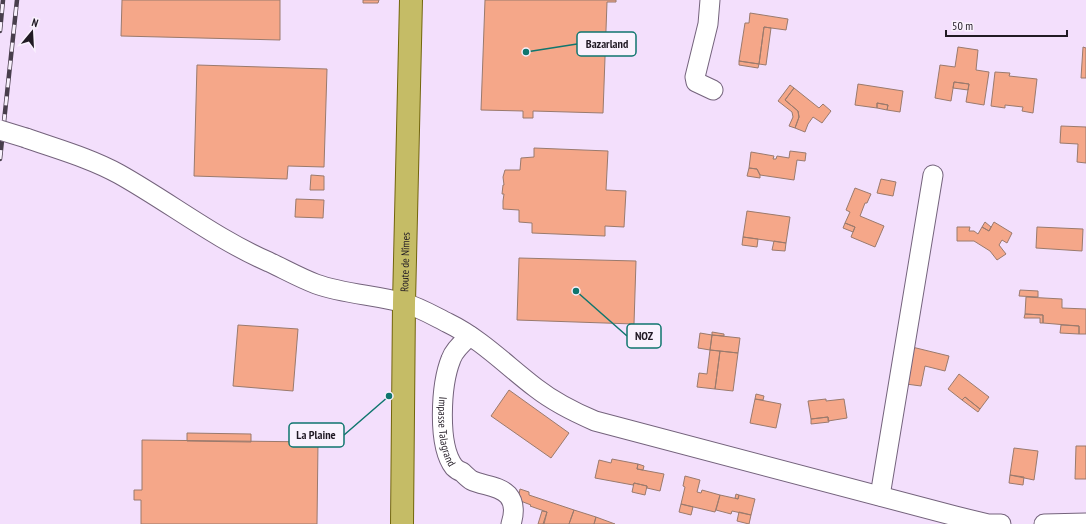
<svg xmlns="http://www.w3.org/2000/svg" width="1086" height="524" font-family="'PT Sans Narrow',sans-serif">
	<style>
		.building { fill: #f5a789; stroke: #9a7a6d }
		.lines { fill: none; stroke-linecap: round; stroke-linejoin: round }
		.minor-casing { stroke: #74637c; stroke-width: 21 }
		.major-casing { stroke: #72660d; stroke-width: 24 }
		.minor { stroke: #fff; stroke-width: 19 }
		.major { stroke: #c5bc66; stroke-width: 22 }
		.rail-casing { stroke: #483e4c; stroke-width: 4.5 }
		.rail { stroke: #f9f1fd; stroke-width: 3; stroke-dasharray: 9; stroke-linecap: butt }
		.minor-bridge-casing { stroke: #74637c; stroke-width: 21; stroke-linecap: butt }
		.minor-bridge { stroke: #fff; stroke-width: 19 }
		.labels { text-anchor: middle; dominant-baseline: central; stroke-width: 3.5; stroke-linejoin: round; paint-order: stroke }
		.street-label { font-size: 11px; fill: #211a24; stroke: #f9f1fd }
		.leader { fill: none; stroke: #0f766e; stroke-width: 1.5 }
		.callout-dot { fill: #0f766e; stroke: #f9f1fd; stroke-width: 1.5 }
		.callout { fill: #f9f1fd; stroke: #0f766e; stroke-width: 1.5 }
		.callout-label { font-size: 12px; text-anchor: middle; font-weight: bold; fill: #211a24 }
	</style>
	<rect width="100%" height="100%" fill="#f3dffc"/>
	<!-- building -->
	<path class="building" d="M 122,0 L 280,0 L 280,40 L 121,36 Z
		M 363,0 L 379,0 L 378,3 L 363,3 Z
		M 485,0 L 616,0 L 616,2 L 607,2 L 603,113 L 533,111 L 533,118 L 523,118 L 523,111 L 481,110 Z
		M 750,13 L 788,19 L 786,30 L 764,27 L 759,64 L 739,61 L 745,23 L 749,23 Z
		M 764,27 L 771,28 L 766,65 L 759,64 Z
		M 958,47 L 978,50 L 976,70 L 989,72 L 984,105 L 966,102 L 969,84 L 954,82 L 951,101 L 935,98 L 940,65 L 955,67 Z
		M 1083,47 L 1086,48 L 1086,78 L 1081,78 Z
		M 739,61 L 759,64 L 758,68 L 739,65 Z
		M 197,65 L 327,69 L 324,167 L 288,166 L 287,179 L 194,176 Z
		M 995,72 L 1010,73 L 1009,76 L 1037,79 L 1033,113 L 1022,111 L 1023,107 L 1005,105 L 1005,108 L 991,106 Z
		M 954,82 L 969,84 L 968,90 L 953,88 Z
		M 858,84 L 903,91 L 900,112 L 887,110 L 888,105 L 877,103 L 877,108 L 855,105 Z
		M 790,85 L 794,88 L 785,100 L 798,111 L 799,117 L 795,128 L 789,126 L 793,117 L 792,112 L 778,101 Z
		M 794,88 L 819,108 L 823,104 L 831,111 L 822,123 L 813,117 L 808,124 L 805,132 L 795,128 L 799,117 L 798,111 L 785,100 Z
		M 877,103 L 888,105 L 887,110 L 877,108 Z
		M 1061,126 L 1086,127 L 1086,163 L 1077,162 L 1078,144 L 1060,143 Z
		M 534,148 L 608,151 L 606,190 L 626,191 L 624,227 L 605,226 L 605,236 L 532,233 L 532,223 L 519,222 L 519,210 L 503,209 L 503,201 L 504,194 L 502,194 L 503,185 L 504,185 L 503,177 L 505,170 L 520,170 L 521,158 L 534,157 Z
		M 790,151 L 806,153 L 805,161 L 797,160 L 794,180 L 760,175 L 757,169 L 749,168 L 751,152 L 774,156 L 773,159 L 776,159 L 777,156 L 789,158 Z
		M 749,168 L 757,169 L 760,175 L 760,178 L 747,176 Z
		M 311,175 L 324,176 L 324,190 L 310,190 Z
		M 881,179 L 896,182 L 893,196 L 877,193 Z
		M 855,188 L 871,194 L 867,203 L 865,203 L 860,216 L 884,226 L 875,247 L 851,237 L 855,227 L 845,223 L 850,212 L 846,210 Z
		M 296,199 L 324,200 L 323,218 L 295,217 Z
		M 747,211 L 790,217 L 786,243 L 743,237 Z
		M 985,222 L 991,227 L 989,231 L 982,227 Z
		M 994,222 L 1012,233 L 1007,243 L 1002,240 L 999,245 L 1006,254 L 997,260 L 990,251 L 974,241 L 957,241 L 957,227 L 970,227 L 969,231 L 974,231 L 978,234 L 982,227 L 989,231 Z
		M 845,223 L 855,227 L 853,232 L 843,228 Z
		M 1037,227 L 1083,229 L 1082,251 L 1036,248 Z
		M 743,237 L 758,239 L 757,247 L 742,245 Z
		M 774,241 L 786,243 L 785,251 L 772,250 Z
		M 519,258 L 636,261 L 634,324 L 517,320 Z
		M 1020,290 L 1038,291 L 1038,297 L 1019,296 Z
		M 1026,297 L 1062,299 L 1062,308 L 1086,309 L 1086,334 L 1079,334 L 1079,326 L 1043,323 L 1043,315 L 1025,314 Z
		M 1025,314 L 1043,315 L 1043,323 L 1040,323 L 1040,318 L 1024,318 Z
		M 238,325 L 298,329 L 293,391 L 233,386 Z
		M 1061,325 L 1079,326 L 1079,334 L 1060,333 Z
		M 712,332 L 724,334 L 724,336 L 712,335 Z
		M 700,333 L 712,335 L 710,350 L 698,348 Z
		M 712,335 L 740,338 L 738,353 L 710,350 Z
		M 912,347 L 949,356 L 945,371 L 925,366 L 921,386 L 906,384 Z
		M 710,350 L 720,351 L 715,389 L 697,387 L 699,373 L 707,374 Z
		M 720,351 L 738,353 L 733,391 L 715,389 Z
		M 959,374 L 989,397 L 980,409 L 965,397 L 962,400 L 948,389 Z
		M 509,390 L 569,433 L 551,458 L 491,416 Z
		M 756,394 L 764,396 L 763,400 L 755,399 Z
		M 965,397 L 980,409 L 978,412 L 962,400 Z
		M 755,399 L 781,404 L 776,428 L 750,423 Z
		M 826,399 L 826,401 L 844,399 L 847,418 L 828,421 L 828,417 L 811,419 L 808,401 Z
		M 828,417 L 829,422 L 811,424 L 811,419 Z
		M 187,433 L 251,434 L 251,442 L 187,441 Z
		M 142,440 L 318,442 L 317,524 L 141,524 L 141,500 L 134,500 L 134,490 L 142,490 Z
		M 1076,446 L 1086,446 L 1086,479 L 1075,479 Z
		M 1014,448 L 1038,451 L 1034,480 L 1010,475 Z
		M 612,459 L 638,464 L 637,469 L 664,474 L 660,491 L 647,488 L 647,486 L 634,483 L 633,485 L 595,478 L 599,460 L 611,463 Z
		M 638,464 L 644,466 L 643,470 L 637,469 Z
		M 1010,475 L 1024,477 L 1023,485 L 1009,483 Z
		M 685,476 L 700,480 L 697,492 L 701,493 L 702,490 L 720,495 L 715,512 L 681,504 L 685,487 L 683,486 Z
		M 634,483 L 647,486 L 645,495 L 632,492 Z
		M 520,489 L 529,492 L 529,495 L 574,510 L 569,524 L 543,524 L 547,512 L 530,506 L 531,505 L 518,500 Z
		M 736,494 L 739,495 L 738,499 L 735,498 Z
		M 720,495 L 738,499 L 739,495 L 755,499 L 751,515 L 732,511 L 731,514 L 716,510 Z
		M 681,504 L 693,507 L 691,515 L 679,512 Z
		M 574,510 L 596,517 L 594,524 L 569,524 Z
		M 542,511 L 547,512 L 544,524 L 538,524 Z
		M 739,512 L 751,515 L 749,524 L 737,521 Z
		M 596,517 L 615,524 L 594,524 Z"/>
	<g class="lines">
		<!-- minor casing -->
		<g class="minor-casing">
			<g id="minor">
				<path d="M 710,0 L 708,24 L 695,77 L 696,82 L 713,90"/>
				<path d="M 26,138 C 57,149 90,158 119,174 C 169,202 216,239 269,262 C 284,269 300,278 316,284 C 344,294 375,295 404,303 C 419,307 434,316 448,323 C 481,339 507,366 536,388 C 554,402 574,412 595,421 L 955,516 L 988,524 L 1001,524"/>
				<path id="s1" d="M 470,336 C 463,342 454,350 451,359 C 441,384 437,445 454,467 C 456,469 459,471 462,472 C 465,475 468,478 471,480 C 483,486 498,485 508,495 C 515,503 514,515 511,524"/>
				<path d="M 880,496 L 933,175"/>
				<path d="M 1044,524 L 1086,523"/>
			</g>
		</g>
		<!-- major casing -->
		<g class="major-casing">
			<g id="major">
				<path id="s2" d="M 402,524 L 404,303 L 411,0"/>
			</g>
		</g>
		<!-- minor -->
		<use href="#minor" class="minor"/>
		<!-- major -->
		<use href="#major" class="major"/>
		<!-- rail casing -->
		<g class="rail-casing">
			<path id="rail" d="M 0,31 L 3,0
				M 0,159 L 17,0"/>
		</g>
		<!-- rail -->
		<use href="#rail" class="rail"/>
		<!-- minor-bridge casing -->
		<g class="minor-bridge-casing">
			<path id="minor-bridge" d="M 0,130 L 26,138"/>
		</g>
		<!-- minor-bridge -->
		<use href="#minor-bridge" class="minor-bridge"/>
	</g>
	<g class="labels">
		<!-- street labels -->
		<g class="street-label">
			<text stroke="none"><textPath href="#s2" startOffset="262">Route de Nîmes</textPath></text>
			<text stroke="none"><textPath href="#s1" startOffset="104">Impasse Talagrand</textPath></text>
		</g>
	</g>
	<!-- callouts -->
	<path class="leader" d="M526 52L577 44M576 291L627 336M389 396L344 435"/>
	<g class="callout-dot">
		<circle cx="526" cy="52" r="4"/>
		<circle cx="576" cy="291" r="4"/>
		<circle cx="389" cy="396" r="4"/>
	</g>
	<g class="callout">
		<rect x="577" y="32" width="59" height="24" rx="4"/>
		<rect x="627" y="324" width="34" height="24" rx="4"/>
		<rect x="289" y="423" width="55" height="24" rx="4"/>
	</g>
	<g class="callout-label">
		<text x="607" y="48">Bazarland</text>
		<text x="644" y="340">NOZ</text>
		<text x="316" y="439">La Plaine</text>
	</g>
	<!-- north arrow -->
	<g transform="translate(32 32) rotate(18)" stroke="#f9f1fd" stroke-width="3" paint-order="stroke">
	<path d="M0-3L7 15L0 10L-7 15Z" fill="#211a24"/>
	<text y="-6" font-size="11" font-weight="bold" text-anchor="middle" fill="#211a24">N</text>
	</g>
	<!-- scale -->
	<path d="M946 30v6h121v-6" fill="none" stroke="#211a24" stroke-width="2"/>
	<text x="952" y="30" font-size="12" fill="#211a24" stroke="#f9f1fd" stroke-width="3" paint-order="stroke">50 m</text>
</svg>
